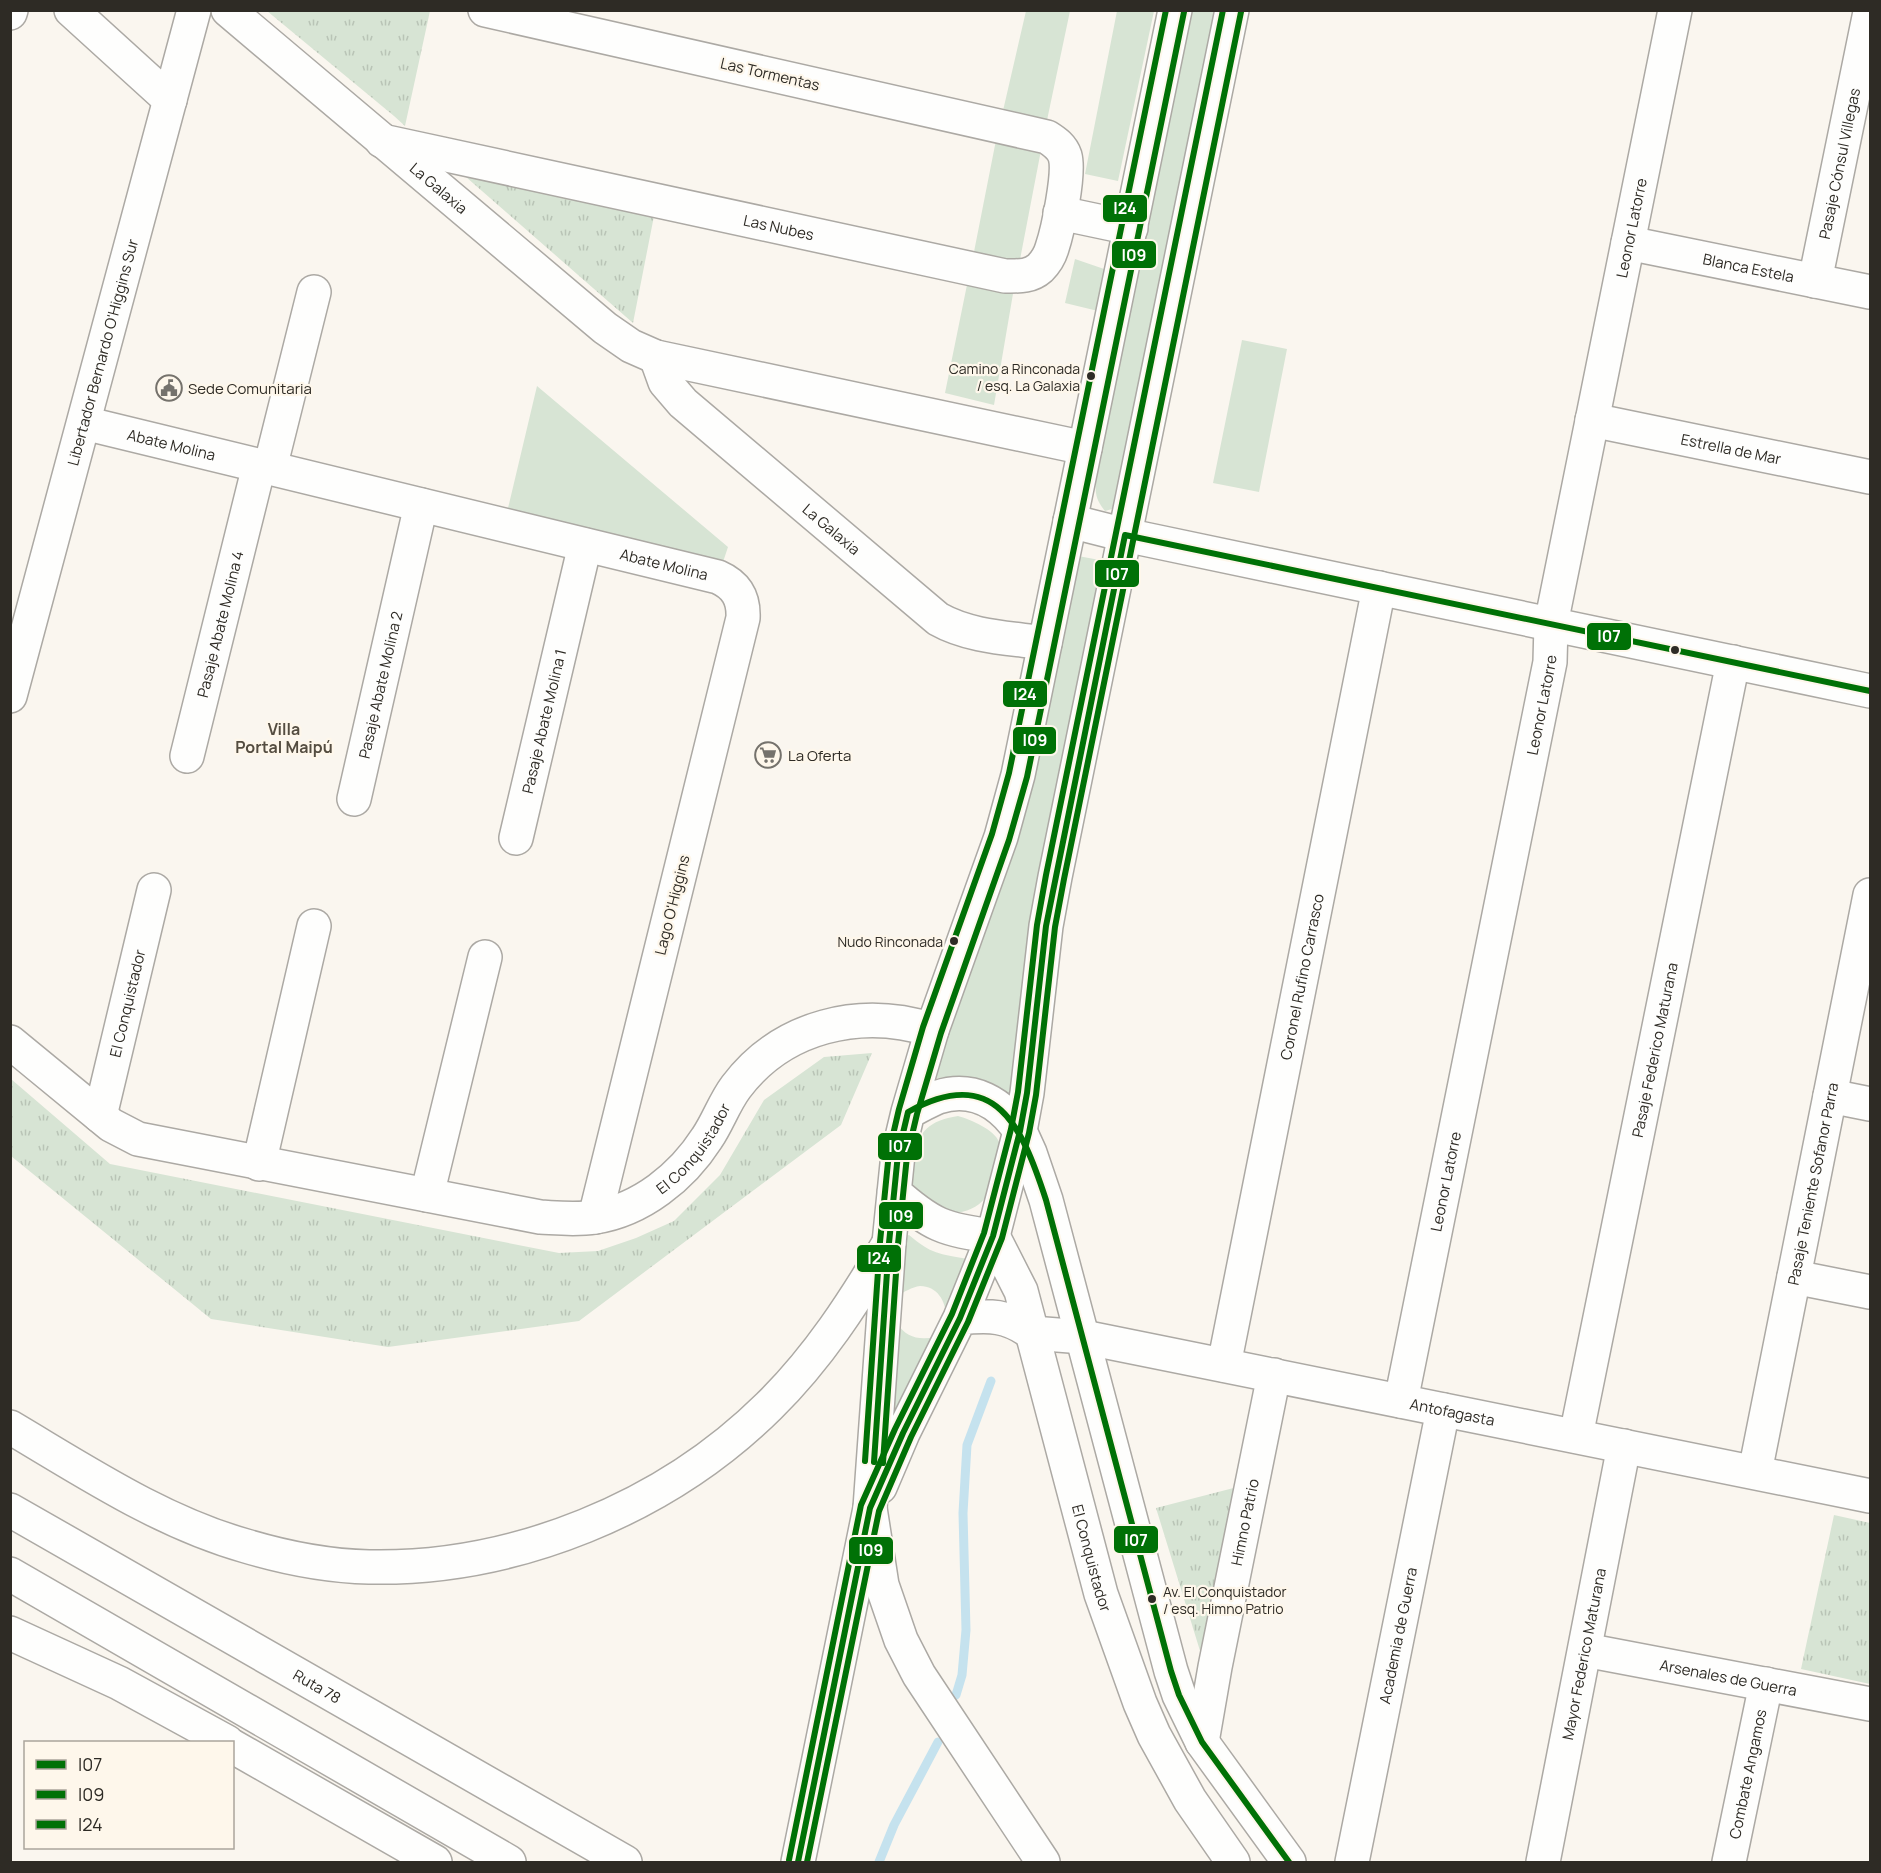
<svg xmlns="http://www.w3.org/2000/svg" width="1881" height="1873" font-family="Manrope,sans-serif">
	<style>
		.grass { fill: #d7e4d4 }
		.park { fill: url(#park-tufts) }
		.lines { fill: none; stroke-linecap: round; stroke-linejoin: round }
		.stream { stroke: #c5e2ee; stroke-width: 9 }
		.minor-casing { stroke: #aca9a4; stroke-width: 36 }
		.secondary-casing { stroke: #aca9a4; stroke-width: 36 }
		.primary-casing { stroke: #aca9a4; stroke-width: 36 }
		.motorway-casing { stroke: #aca9a4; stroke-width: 36 }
		.minor { stroke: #fefefd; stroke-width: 33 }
		.secondary { stroke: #fefefd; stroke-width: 33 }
		.primary { stroke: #fefefd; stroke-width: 33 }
		.motorway { stroke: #fefefd; stroke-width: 33 }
		.bus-1-casing { stroke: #fef7eb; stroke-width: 10 }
		.bus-2-casing { stroke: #fef7eb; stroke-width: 10 }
		.bus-3-casing { stroke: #fef7eb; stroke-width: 10 }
		.bus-1 { stroke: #007106; stroke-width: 6 }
		.bus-2 { stroke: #007106; stroke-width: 6 }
		.bus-3 { stroke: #007106; stroke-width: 6 }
		.bus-dot { fill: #2e2b25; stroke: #fef7eb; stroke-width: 2 }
		.labels { text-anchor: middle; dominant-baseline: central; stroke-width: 4.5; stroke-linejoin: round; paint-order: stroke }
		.bus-label { font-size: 14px; fill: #2e2b25; stroke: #fef7eb; text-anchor: end }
		.street-label { font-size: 15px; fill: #2e2b25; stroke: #fef7eb }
		.poi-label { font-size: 15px; fill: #2e2b25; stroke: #fef7eb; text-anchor: start }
		.neighbourhood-label { font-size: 16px; font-weight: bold; fill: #544d41; stroke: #fef7eb }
		.line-badge { stroke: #fef7eb; stroke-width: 2 }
		.badge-label { font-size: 16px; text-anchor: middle; font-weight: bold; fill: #fff }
	</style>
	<defs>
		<pattern id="park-tufts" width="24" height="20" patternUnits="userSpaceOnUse" patternTransform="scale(1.5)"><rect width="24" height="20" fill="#d7e4d4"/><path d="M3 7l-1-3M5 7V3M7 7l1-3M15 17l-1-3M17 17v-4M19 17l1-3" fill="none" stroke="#b9c4b6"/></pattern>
	</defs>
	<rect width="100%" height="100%" fill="#faf6ef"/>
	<!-- grass -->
	<path class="grass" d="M 1026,11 L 1070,11 L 1046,125 L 1002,115 Z
		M 1117,11 L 1154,11 L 1118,181 L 1085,174 Z
		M 1192,11 L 1218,11 L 1119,507 L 1105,511 C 1095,499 1095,492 1096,477 Z
		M 997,135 L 1042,145 L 1018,270 L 972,262 Z
		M 1075,259 L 1107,270 L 1098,311 L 1065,303 Z
		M 969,275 L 1015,282 L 994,405 L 945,393 Z
		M 1242,340 L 1287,349 L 1259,492 L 1213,483 Z
		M 537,386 L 728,547 L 718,577 L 504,525 Z
		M 1078,556 L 1105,561 L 1011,1100 L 984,1082 L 948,1077 L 930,1079 Z
		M 958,1116 C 970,1119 995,1130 999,1142 C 1002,1150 997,1160 995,1168 C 992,1177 991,1191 985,1198 C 976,1210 957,1216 943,1211 C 939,1210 936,1206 932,1203 C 926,1198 916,1193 912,1185 C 909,1176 911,1168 913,1159 C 919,1130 929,1121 958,1116 Z
		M 909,1235 C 931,1254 940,1254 967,1259 L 946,1316 C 946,1301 937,1286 920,1286 C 912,1287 904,1292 897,1296 L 905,1236 Z
		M 897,1323 C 906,1338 919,1340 936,1337 L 883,1460 Z"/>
	<!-- park -->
	<path class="park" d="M 267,11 L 430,11 L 405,126 L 394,116 Z
		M 461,158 L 654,216 L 633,323 L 466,177 Z
		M 872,1053 L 841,1125 L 579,1321 L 388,1347 L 211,1319 L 11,1156 L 11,1079 L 110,1164 L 559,1253 L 598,1251 L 636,1238 L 674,1221 L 720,1175 L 764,1100 L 824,1057 Z
		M 1253,1483 L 1201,1654 L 1156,1508 Z
		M 1834,1515 L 1870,1523 L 1870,1684 L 1801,1669 Z"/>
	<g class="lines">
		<!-- stream -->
		<path class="stream" d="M 956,1695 L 962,1675 L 966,1630 L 963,1513 L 967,1445 L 991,1381
			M 879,1862 L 894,1825 L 938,1742"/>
		<!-- minor casing -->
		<g class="minor-casing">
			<g id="minor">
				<path d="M 71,10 L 170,100"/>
				<path id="s1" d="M 228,10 L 605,328 L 631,346 L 656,357 L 1085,448"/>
				<path d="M 10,13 L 11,10"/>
				<path id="s2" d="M 382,141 L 1005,276 C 1018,276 1030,277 1040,268 C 1046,262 1050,255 1052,248 C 1058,230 1070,173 1065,156 C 1062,147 1055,142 1047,137 L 485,10"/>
				<path d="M 1060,213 L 1131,228"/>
				<path id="s3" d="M 1628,243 L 1870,292"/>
				<path id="s4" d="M 1815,281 L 1870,12"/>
				<path id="s5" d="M 656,357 L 665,382 L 683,403 L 938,619 C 970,637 1009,638 1045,643"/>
				<path id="s6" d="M 1592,420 L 1870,477"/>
				<path id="s7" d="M 84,423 L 718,577 C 736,585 744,598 743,618 L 595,1217"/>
				<path d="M 270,468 L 314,292"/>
				<path d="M 1070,521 L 1125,535 L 1870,691"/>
				<path id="s8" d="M 10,696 L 194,10"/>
				<path id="s9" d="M 187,756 L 259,466"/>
				<path id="s10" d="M 354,799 L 421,505"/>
				<path id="s11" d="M 516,838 L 585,545"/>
				<path id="s12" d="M 10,1042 L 111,1125 L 138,1139 L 540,1217 C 559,1218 576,1220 595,1217 C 641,1210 682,1177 707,1138 C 718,1122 724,1103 736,1087 C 782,1026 860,1007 932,1030"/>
				<path d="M 1830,1096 L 1870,1104"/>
				<path id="s13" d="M 100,1116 L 154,890"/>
				<path d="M 259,1164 L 314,926"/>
				<path d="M 427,1195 L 485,957"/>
				<path d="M 1794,1277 L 1870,1292"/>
				<path id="s14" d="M 1032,1333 L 1083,1337 L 1870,1496"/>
				<path id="s15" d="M 1224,1365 L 1379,588"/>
				<path id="s16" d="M 1401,1401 L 1550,662 L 1551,624 L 1675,10"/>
				<path id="s17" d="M 1576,1436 L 1733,662"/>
				<path id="s18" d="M 1755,1472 L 1870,895"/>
				<path id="s19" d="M 1585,1650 L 1870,1704"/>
				<path id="s20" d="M 1202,1742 L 1215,1667 L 1274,1375"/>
				<path id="s21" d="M 1352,1862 L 1443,1410"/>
				<path id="s22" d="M 1543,1862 L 1624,1446"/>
				<path id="s23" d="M 1729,1862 L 1766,1684"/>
			</g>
		</g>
		<!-- secondary casing -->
		<g class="secondary-casing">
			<g id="secondary">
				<path d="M 1020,1131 L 1030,1153 L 1046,1200 L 1171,1671 L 1179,1695 L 1202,1742 L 1289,1862"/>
				<path id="s24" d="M 993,1236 L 1021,1291 L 1101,1594 L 1140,1703 L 1154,1735 L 1190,1800 L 1233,1862"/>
			</g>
		</g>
		<!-- primary casing -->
		<g class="primary-casing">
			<path id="primary" d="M 908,1112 C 918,1107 928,1101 938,1097 C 973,1086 1001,1103 1020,1131
				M 894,1192 C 931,1225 944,1230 993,1236
				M 960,1318 C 990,1315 1007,1315 1032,1333
				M 880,1487 L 903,1433 L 960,1318 L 993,1236 L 1020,1131 L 1027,1093 L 1046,926 L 1055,877 L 1232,10
				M 798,1862 L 870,1508 L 889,1243 L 898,1154 L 908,1112 L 932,1030 L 1001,837 L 1018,775 L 1175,10"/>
		</g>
		<!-- motorway casing -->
		<g class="motorway-casing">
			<g id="motorway">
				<path d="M 10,1427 C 86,1472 161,1522 246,1546 C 286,1558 328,1566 369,1567 C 515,1570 666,1508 769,1406 C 818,1358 854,1302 889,1243"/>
				<path d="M 870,1508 L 882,1585 L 901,1640 L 919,1675 L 1043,1862"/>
				<path id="s25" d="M 10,1510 L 625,1862"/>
				<path d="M 10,1574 L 509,1862"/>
				<path d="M 10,1633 L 119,1683 L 227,1742"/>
				<path d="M 232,1746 L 435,1862"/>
			</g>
		</g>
		<!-- minor -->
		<use href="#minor" class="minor"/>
		<!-- secondary -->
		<use href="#secondary" class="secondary"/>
		<!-- primary -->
		<use href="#primary" class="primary"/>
		<!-- motorway -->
		<use href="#motorway" class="motorway"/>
		<!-- bus-1 casing -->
		<g class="bus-1-casing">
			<path id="bus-1" d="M 874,1462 L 889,1243 L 898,1154 L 908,1112 C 996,1063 1022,1127 1046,1200 L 1171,1671 L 1179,1695 L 1202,1742 L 1289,1862
				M 798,1862 L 870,1508 L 903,1433 L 960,1318 L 993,1236 L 1020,1131 L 1027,1093 L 1046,926 L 1125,535 L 1870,691"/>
		</g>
		<!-- bus-2 casing -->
		<g class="bus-2-casing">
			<path id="bus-2" d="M 883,1463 L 898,1244 L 907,1156 L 917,1114 L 941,1033 L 1009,840 L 1027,777 L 1184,12
				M 807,1862 L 879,1511 L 911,1437 L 968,1322 L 1002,1238 L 1029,1133 L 1036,1095 L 1055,927 L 1064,879 L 1241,12"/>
		</g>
		<!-- bus-3 casing -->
		<g class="bus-3-casing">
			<path id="bus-3" d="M 865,1461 L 880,1242 L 889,1152 L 899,1109 L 923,1027 L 992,834 L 1009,773 L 1166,10
				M 789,1860 L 861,1505 L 895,1429 L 952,1314 L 984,1233 L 1011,1129 L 1018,1092 L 1037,925 L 1046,875 L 1223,10"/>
		</g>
		<!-- bus-1 -->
		<use href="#bus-1" class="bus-1"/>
		<!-- bus-2 -->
		<use href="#bus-2" class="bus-2"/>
		<!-- bus-3 -->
		<use href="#bus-3" class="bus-3"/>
	</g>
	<!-- icons -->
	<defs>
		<g id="civic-ring" transform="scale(1.35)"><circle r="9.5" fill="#fef7eb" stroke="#75726c" stroke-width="1.5"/><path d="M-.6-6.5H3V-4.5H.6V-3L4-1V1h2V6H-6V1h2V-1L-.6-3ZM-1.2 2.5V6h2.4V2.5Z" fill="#75726c"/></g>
		<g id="supermarket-ring" transform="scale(1.35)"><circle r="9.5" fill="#fef7eb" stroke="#75726c" stroke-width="1.5"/><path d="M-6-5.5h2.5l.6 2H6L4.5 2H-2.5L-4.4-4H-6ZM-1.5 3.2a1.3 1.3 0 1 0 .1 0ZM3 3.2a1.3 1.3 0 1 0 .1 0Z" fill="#75726c"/></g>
	</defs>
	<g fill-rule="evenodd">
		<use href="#civic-ring" x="169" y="388"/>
		<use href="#supermarket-ring" x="768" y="755"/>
	</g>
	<!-- markers -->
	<g class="bus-dot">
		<circle cx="1091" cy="376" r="5"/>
		<circle cx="1675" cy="650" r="5"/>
		<circle cx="954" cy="941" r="5"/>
		<circle cx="1152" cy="1599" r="5"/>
	</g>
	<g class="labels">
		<!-- bus labels -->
		<g class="bus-label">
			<text x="1080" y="368">Camino a Rinconada<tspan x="1080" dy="17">/ esq. La Galaxia</tspan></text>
			<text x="943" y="941">Nudo Rinconada</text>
			<text x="1163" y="1591" text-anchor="start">Av. El Conquistador<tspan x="1163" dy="17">/ esq. Himno Patrio</tspan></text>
		</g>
		<!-- street labels -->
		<g class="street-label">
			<text transform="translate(770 74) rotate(13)">Las Tormentas</text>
			<text stroke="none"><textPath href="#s4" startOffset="120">Pasaje Cónsul Villegas</textPath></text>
			<text stroke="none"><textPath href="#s1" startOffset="276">La Galaxia</textPath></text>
			<text stroke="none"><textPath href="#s2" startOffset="406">Las Nubes</textPath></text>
			<text stroke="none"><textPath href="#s16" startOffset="1196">Leonor Latorre</textPath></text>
			<text stroke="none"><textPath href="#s3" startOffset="123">Blanca Estela</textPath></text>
			<text stroke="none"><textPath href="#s8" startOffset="356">Libertador Bernardo O'Higgins Sur</textPath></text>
			<text stroke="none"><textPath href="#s7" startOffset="90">Abate Molina</textPath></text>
			<text stroke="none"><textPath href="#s6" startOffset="142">Estrella de Mar</textPath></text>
			<text stroke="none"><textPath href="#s5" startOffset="249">La Galaxia</textPath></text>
			<text stroke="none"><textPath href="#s7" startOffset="597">Abate Molina</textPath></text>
			<text stroke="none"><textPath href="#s9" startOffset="136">Pasaje Abate Molina 4</textPath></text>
			<text stroke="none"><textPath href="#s10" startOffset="117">Pasaje Abate Molina 2</textPath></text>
			<text stroke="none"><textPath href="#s16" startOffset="710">Leonor Latorre</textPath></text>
			<text stroke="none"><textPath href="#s11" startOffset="120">Pasaje Abate Molina 1</textPath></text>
			<text transform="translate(672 905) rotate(-76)">Lago O'Higgins</text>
			<text stroke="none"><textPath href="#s15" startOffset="396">Coronel Rufino Carrasco</textPath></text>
			<text stroke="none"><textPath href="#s13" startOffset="116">El Conquistador</textPath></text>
			<text stroke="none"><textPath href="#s17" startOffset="394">Pasaje Federico Maturana</textPath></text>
			<text stroke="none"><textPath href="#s12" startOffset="750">El Conquistador</textPath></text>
			<text stroke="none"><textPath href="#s16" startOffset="224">Leonor Latorre</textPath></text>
			<text stroke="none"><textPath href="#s18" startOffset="294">Pasaje Teniente Sofanor Parra</textPath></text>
			<text stroke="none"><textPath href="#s14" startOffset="428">Antofagasta</textPath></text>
			<text stroke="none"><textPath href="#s20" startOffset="224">Himno Patrio</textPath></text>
			<text stroke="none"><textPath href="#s24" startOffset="338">El Conquistador</textPath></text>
			<text stroke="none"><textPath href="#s21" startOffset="231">Academia de Guerra</textPath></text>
			<text stroke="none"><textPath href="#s22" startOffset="212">Mayor Federico Maturana</textPath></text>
			<text stroke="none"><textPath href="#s19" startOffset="146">Arsenales de Guerra</textPath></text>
			<text stroke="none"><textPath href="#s25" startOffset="354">Ruta 78</textPath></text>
			<text stroke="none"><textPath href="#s23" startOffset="90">Combate Angamos</textPath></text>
		</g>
		<!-- poi labels -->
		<g class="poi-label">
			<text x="188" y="388">Sede Comunitaria</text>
			<text x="788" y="755">La Oferta</text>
		</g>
		<!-- neighbourhood labels -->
		<g class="neighbourhood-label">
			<text x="284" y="729">Villa<tspan x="284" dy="18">Portal Maipú</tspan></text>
		</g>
	</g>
	<g class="line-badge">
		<rect x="1102" y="194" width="46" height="29" rx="6" fill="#007106"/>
		<rect x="1111" y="240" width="46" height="29" rx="6" fill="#007106"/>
		<rect x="1094" y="559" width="46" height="29" rx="6" fill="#007106"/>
		<rect x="1586" y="622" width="46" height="29" rx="6" fill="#007106"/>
		<rect x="1002" y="680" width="46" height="28" rx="6" fill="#007106"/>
		<rect x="1012" y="726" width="45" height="29" rx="6" fill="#007106"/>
		<rect x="877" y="1132" width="46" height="29" rx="6" fill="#007106"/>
		<rect x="878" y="1201" width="46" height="29" rx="6" fill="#007106"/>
		<rect x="856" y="1244" width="46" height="29" rx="6" fill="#007106"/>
		<rect x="1113" y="1525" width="46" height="29" rx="6" fill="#007106"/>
		<rect x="848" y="1536" width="46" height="29" rx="6" fill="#007106"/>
	</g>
	<g class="badge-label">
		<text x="1125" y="214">I24</text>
		<text x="1134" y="261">I09</text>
		<text x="1117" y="580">I07</text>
		<text x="1609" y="642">I07</text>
		<text x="1025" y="700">I24</text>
		<text x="1035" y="746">I09</text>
		<text x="900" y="1152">I07</text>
		<text x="901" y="1222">I09</text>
		<text x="879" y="1264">I24</text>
		<text x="1136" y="1546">I07</text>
		<text x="871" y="1556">I09</text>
	</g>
	<!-- border -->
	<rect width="1881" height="1873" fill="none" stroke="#2e2b25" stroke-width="24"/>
	<!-- legend -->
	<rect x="24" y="1741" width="210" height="108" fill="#fef7eb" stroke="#aba59c" stroke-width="1.5"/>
	<rect x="36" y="1760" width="30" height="9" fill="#007106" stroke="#aba59c" stroke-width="1.5"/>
	<text x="78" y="1771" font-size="18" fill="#2e2b25">I07</text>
	<rect x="36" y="1790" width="30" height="9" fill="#007106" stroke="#aba59c" stroke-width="1.5"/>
	<text x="78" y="1801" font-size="18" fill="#2e2b25">I09</text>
	<rect x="36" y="1820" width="30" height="9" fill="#007106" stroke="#aba59c" stroke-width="1.5"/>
	<text x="78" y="1831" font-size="18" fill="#2e2b25">I24</text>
</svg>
